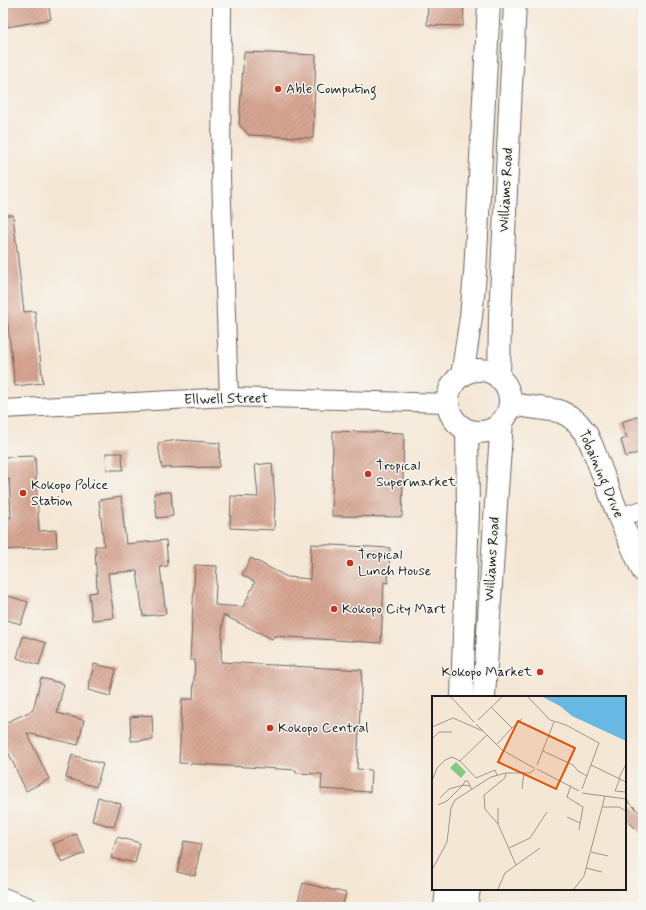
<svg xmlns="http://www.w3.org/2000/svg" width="646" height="910" font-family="Mynerve,sans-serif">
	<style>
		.building { fill: url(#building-hatch) }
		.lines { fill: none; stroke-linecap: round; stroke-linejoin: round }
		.minor-casing { stroke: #68635d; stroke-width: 20 }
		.tertiary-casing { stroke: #68635d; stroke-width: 24 }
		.primary-casing { stroke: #68635d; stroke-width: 24 }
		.minor { stroke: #fff; stroke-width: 18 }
		.tertiary { stroke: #fff; stroke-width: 22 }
		.primary { stroke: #fff; stroke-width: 22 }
		.poi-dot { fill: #c8321e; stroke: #f6f6f2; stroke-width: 1.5 }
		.labels { text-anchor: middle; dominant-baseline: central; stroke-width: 3; stroke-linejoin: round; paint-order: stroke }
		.poi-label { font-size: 14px; fill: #1c1c1c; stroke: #f6f6f2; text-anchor: start }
		.street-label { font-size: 14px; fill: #1c1c1c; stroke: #f6f6f2 }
		.inset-road { fill: none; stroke: #9e968c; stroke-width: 1 }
		.view { fill: #de560d; fill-opacity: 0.15; stroke: #de560d; stroke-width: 2 }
		.inset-edge { fill: none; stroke: #1c1c1c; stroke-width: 2 }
	</style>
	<defs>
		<pattern id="building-hatch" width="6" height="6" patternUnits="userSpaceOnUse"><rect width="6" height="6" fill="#d7a592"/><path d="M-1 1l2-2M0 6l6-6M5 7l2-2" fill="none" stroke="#b88d7d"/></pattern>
	</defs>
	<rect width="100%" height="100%" fill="#f6f6f2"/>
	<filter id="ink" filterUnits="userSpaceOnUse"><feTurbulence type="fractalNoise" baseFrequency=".025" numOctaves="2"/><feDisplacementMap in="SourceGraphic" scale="8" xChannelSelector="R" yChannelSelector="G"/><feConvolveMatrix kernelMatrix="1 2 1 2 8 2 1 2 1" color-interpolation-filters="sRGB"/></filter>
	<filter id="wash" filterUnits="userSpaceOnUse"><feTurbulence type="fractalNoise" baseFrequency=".012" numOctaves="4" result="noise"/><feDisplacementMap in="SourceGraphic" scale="16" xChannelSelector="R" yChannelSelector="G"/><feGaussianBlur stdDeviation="0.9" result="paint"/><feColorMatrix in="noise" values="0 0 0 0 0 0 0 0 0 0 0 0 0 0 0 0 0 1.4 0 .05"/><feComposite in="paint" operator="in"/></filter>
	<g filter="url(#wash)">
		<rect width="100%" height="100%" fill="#f5e7d6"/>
		<g id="blocks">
			<!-- building -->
			<path class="building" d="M 20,3 L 48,3 L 51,19 L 8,27 L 3,6 Z
				M 428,3 L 464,3 L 463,26 L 427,25 Z
				M 244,52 L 316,55 L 313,138 L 249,135 L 239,124 Z
				M 3,215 L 13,215 L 24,312 L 35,311 L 43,383 L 15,386 L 3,283 Z
				M 643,415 L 643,451 L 626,457 L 621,440 L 627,438 L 621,422 Z
				M 333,431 L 404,433 L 402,517 L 332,516 Z
				M 178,440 L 220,443 L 219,467 L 162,468 L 158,443 Z
				M 106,453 L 122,453 L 123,470 L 107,470 Z
				M 35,456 L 39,531 L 56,530 L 57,547 L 3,550 L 3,518 L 11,517 L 9,479 L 3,480 L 3,457 Z
				M 272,463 L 275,500 L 274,530 L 230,528 L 231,496 L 258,497 L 255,465 Z
				M 171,492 L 173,516 L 157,518 L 154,493 Z
				M 121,497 L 126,544 L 166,540 L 168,566 L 160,567 L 166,614 L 143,616 L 137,571 L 108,573 L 114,618 L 92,620 L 89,593 L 97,592 L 95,546 L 104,546 L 99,500 Z
				M 311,544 L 390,548 L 388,583 L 384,582 L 381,643 L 274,636 L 272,639 L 223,615 L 221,662 L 362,670 L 357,769 L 371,770 L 370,792 L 321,789 L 322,774 L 296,773 L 296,770 L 179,763 L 182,699 L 193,699 L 195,660 L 190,660 L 195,565 L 217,566 L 215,605 L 243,607 L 255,582 L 242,575 L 251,558 L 287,577 L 310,579 Z
				M 8,596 L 28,602 L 21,624 L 3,619 L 3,613 Z
				M 23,636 L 46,643 L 39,665 L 17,658 Z
				M 94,664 L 116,669 L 110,696 L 88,690 Z
				M 41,678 L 64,684 L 57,713 L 84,720 L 78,745 L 27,733 L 49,779 L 26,791 L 3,741 L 3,724 L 33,710 Z
				M 152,715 L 153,740 L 131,741 L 130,717 Z
				M 72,755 L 103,764 L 96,787 L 66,778 Z
				M 98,797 L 121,804 L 114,827 L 92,821 Z
				M 625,798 L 643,816 L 643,836 L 625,818 Z
				M 76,834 L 85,853 L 62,863 L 53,844 Z
				M 117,837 L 140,843 L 135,863 L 111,858 Z
				M 184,841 L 201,844 L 195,876 L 177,872 Z
				M 303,883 L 346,893 L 342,907 L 306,907 L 297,905 Z"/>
		</g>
	</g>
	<g filter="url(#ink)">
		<use href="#blocks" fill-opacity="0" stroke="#68635d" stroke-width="1"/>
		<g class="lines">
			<!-- minor casing -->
			<g class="minor-casing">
				<path id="minor" d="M 222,3 L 221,177 L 229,397
					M 3,409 L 229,397 L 448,403
					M 619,517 L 643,510
					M 3,897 L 29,907"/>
			</g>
			<!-- tertiary casing -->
			<g class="tertiary-casing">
				<path id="tertiary" d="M 510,404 L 559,411 L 569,416 L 578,423 L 586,433 L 592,446 L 619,517 L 643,571"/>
			</g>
			<!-- primary casing -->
			<g class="primary-casing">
				<path id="primary" d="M448 401a31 31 0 1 1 62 0a31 31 0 1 1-62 0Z
					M 462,376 L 471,317 L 475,274 L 489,3
					M 499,378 L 500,316 L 515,3
					M 462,697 L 468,509 L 467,430
					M 484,697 L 496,504 L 502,421
					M 445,907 L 447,889
					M 466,907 L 469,889"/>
			</g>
			<!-- minor -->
			<use href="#minor" class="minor"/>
			<!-- tertiary -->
			<use href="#tertiary" class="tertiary"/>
			<!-- primary -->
			<use href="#primary" class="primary"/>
		</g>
	</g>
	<!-- markers -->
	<g class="poi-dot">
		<circle cx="278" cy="89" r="4"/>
		<circle cx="368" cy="474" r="4"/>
		<circle cx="23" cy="493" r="4"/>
		<circle cx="350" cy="563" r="4"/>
		<circle cx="334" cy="609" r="4"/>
		<circle cx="540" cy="672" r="4"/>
		<circle cx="270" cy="728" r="4"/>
	</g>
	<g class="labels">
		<!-- poi labels -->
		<g class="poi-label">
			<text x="286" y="89">Able Computing</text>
			<text x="376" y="466">Tropical<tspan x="376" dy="16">Supermarket</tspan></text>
			<text x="31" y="485">Kokopo Police<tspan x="31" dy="16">Station</tspan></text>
			<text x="358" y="555">Tropical<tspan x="358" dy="16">Lunch House</tspan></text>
			<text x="342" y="609">Kokopo City Mart</text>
			<text x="532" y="672" text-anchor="end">Kokopo Market</text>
			<text x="278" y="728">Kokopo Central</text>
		</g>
		<!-- street labels -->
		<g class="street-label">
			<text transform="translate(506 190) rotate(-87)">Williams Road</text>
			<text transform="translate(226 399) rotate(-1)">Ellwell Street</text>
			<text transform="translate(601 474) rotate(67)">Tobaining Drive</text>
			<text transform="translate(492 559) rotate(-86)">Williams Road</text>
		</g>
	</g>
	<!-- overview -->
	<g transform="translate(432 696)">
		<rect width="194" height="194" fill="#f5e7d6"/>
		<path d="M 24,66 L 34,76 L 29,82 L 18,72 Z" fill="#82c984"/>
		<path d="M 111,1 L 194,1 L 194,45 L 140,20 L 128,10 Z" fill="#67b8e2"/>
		<path class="inset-road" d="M 19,1 L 42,26M 96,1 L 118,24 L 134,29 L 167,47 L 150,93M 59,11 L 80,32 L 65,48M 46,24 L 70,1M 44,28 L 70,54 L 102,72M 0,31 L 21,22 L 51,35M 80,32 L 90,23M 55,39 L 28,65 L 44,82 L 63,74 L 65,79M 0,43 L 7,36 L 20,36M 111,55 L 141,69 L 146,75 L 155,80M 105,69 L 122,26M 159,69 L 194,86M 105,73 L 147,95M 187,82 L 194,68M 188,82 L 183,95 L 194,96M 0,85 L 5,72 L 13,64 L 20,61 L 28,65M 139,89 L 135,101 L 151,111 L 147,134M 90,93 L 92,76M 150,97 L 194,103M 8,102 L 17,93 L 31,89 L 33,85 L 36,85 L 38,90M 6,109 L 15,105 L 31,89 L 38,90 L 40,94M 171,111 L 187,111 L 194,115M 66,112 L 66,128 L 84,169M 135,121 L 148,127M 66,128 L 53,113 L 52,99 L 73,82 L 74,77M 77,152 L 98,142 L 115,116M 159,156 L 176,160M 154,172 L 170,176M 0,174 L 15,146 L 19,112 L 23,104 L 59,81 L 74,77 L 98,77 L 103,73M 66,193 L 73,177 L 108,152M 142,193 L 152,180 L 173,100"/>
		<path class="view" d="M 86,25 L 143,52 L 124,93 L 66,66 Z"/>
		<rect width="194" height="194" class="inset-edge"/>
	</g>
	<!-- margin -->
	<rect width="646" height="910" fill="none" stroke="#f6f6f2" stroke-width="16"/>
</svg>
